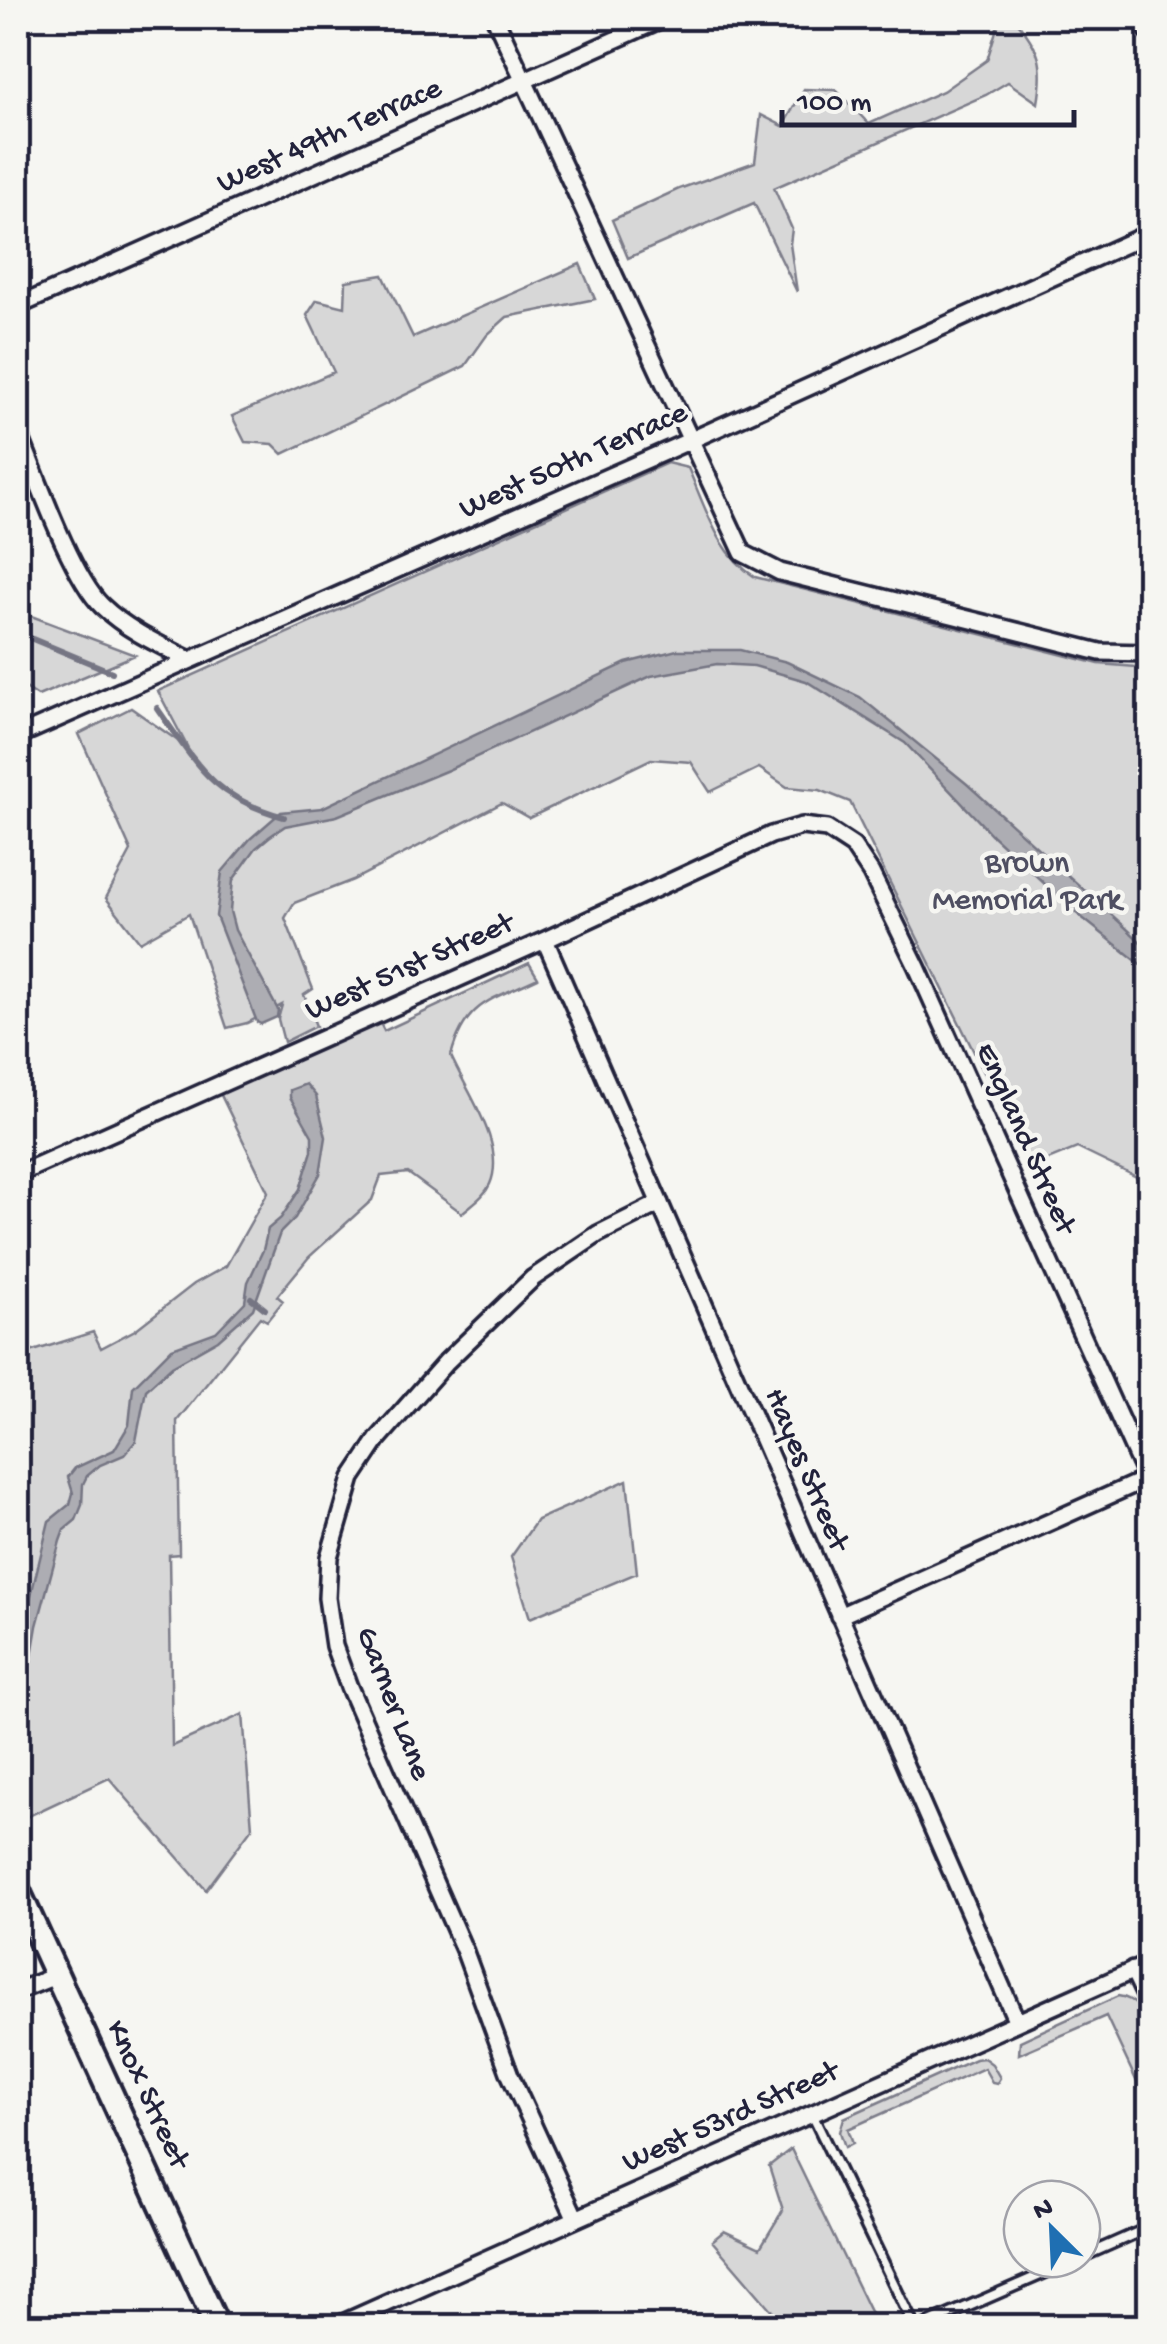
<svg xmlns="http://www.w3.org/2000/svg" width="1167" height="2344" font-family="'Gochi Hand',sans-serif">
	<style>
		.green { fill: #d7d7d7; stroke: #7c7c89; stroke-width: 2.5 }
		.water { fill: #adadb3; stroke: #757583; stroke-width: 2.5 }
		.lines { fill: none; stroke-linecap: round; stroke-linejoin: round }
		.stream { stroke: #757583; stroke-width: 6 }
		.lane-casing { stroke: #22223b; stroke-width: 15 }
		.street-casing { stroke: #22223b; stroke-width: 22 }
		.secondary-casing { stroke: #22223b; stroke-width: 30 }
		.lane { stroke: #f6f6f2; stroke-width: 8 }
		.street { stroke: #f6f6f2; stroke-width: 15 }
		.secondary { stroke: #f6f6f2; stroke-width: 22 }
		.labels { text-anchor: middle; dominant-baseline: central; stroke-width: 9; stroke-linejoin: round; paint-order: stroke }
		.street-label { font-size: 32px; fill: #22223b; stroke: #f6f6f2 }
		.park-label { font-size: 32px; fill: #4f4f62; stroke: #f6f6f2 }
	</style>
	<rect width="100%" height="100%" fill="#f6f6f2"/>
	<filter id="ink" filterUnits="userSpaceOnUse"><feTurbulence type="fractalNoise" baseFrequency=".01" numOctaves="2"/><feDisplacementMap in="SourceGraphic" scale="20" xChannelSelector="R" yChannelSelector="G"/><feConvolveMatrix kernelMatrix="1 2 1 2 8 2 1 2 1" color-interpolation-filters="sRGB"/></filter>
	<g filter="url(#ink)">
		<!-- green -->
		<path class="green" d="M 1000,18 L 1014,18 C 1040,49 1045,63 1038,103 L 1008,82 L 986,95 L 774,188 L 792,229 L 790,244 L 797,292 L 754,203 L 628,258 L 612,220 L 679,189 L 755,162 L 761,115 L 783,126 L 804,89 L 836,90 L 869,124 L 943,91 L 987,60 Z
			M 580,264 L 595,299 L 507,317 L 487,335 L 465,366 L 283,454 L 273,444 L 245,442 L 232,416 L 334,372 L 307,315 L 317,300 L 345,307 L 346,281 L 383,275 L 413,337 Z
			M 667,463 L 688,468 C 705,506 718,554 755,577 L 1099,664 L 1149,668 L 1149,1183 L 1077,1148 L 1031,1167 L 850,802 L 820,790 L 787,787 L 759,768 L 710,792 L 691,762 L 651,759 L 529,818 L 502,803 L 353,880 L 294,903 L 285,918 L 313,989 L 304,995 L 316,1026 L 284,1042 L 278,1019 L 282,1005 L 247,1023 L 227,1028 L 189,914 L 140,942 L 106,898 L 131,851 L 79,734 L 131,708 L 188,748 L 158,691 Z
			M 18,611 L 135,655 L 38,696 L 18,683 Z
			M 529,963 L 538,978 C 492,1000 465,1002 451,1056 C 466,1091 507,1145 490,1184 C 485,1196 472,1204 462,1213 L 408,1173 L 381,1176 L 372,1200 L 309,1257 L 277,1296 L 283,1301 L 267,1321 L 260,1317 L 177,1421 L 179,1554 L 169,1555 L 172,1746 L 243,1714 L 252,1828 L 206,1890 L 109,1778 L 18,1821 L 18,1356 L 93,1332 L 101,1348 L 135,1330 L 194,1284 L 226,1266 L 268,1192 L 220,1093 L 380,1023 L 384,1031 Z
			M 627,1480 L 637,1573 L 530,1618 L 511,1557 L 537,1520 Z
			M 1118,1996 C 1162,2002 1150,2075 1149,2108 L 1106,2016 L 1019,2054 L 1020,2041 Z
			M 984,2058 L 992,2064 L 1000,2078 L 997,2083 L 992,2082 L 984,2068 L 848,2129 L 853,2143 L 845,2147 L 840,2132 L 844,2118 L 975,2059 Z
			M 791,2149 L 877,2326 L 785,2326 L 712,2241 L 724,2231 L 760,2248 L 783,2210 L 769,2166 Z"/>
		<!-- water -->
		<path class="water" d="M 677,650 L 740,650 L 787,662 L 860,697 L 967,784 L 1125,927 L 1149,950 L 1149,971 L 1075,912 L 993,836 L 905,743 L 806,681 L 754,666 L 717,664 L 651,676 L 448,770 L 337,816 L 285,826 L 269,837 L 256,848 L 233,880 L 230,911 L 235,930 L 278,1010 L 277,1017 L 261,1024 L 257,1022 L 216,916 L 222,872 L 250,839 L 281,812 L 322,808 L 626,663 Z
			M 306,1084 L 316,1096 L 326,1137 L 320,1174 L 295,1218 L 280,1233 L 253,1309 L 218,1340 L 172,1366 L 146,1390 L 136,1441 L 124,1455 L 100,1465 L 87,1476 L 83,1484 L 82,1505 L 76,1520 L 64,1530 L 60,1541 L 37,1626 L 18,1737 L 18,1649 L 49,1521 L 70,1504 L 73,1493 L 68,1477 L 75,1468 L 114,1450 L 129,1425 L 133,1387 L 172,1348 L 216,1332 L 245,1302 L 248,1282 L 263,1250 L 268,1229 L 281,1218 L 300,1189 L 312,1151 L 312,1136 L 290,1097 L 290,1090 Z"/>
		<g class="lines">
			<!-- stream -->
			<path class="stream" d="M 18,633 L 112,672
				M 157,708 C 197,765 213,798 284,817
				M 251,1298 L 265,1309"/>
			<!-- lane casing -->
			<g class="lane-casing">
				<path id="lane" d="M 811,2112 L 914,2326
					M 1082,2257 L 1150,2227
					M 923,2326 L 1077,2259"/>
			</g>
			<!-- street casing -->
			<g class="street-casing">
				<path id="street" d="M 495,18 L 743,553 L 780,572 L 1100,652 L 1150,653
					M 1142,18 L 1150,35
					M 18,306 L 664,18
					M 18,431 C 36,475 71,576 102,606 C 127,630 158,644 188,659
					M 18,736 L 689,441 L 1150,233
					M 545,940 L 1017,2022
					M 18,1174 L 545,940 L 771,835 L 802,826 L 827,829 L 853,846 L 871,873 L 917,967 L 1150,1486
					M 839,1616 L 1146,1479
					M 1133,1970 L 1150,2006
					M 18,1991 L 55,1976
					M 575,2217 L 510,2075 L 465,1952 L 349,1687 L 334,1646 L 327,1598 L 329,1557 L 352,1478 L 378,1439 L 446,1362 L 533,1278 L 598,1234 L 660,1203
					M 336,2326 L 1150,1963"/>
			</g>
			<!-- secondary casing -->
			<g class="secondary-casing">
				<path id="secondary" d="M 18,1891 L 217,2326"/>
			</g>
			<!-- lane -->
			<use href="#lane" class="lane"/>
			<!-- street -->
			<use href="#street" class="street"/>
			<!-- secondary -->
			<use href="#secondary" class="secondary"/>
		</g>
	</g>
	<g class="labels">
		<!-- street labels -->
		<g class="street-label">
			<text transform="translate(330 137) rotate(-24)">West 49th Terrace</text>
			<text transform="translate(574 462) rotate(-24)">West 50th Terrace</text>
			<text transform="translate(410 968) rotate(-24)">West 51st Street</text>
			<text transform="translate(1024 1139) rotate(66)">England Street</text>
			<text transform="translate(805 1470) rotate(67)">Hayes Street</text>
			<text transform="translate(392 1704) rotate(69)">Garner Lane</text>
			<text transform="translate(146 2095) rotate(65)">Knox Street</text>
			<text transform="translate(731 2118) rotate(-24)">West 53rd Street</text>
		</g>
		<!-- park labels -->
		<g class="park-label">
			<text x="1027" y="865">Brown<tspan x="1027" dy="37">Memorial Park</tspan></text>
		</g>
	</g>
	<!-- margin -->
	<rect width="1167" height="2344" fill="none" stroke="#f6f6f2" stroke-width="60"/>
	<rect x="30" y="30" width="1107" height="2284" fill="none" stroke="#22223b" stroke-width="4" filter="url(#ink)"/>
	<!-- north arrow -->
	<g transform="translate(1052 2229) rotate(336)"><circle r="48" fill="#f6f6f2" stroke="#a1a1a9" stroke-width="2.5"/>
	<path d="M0-8L18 38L0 25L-18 38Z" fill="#1f6fb2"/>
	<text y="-15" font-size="28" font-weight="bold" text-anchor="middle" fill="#22223b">N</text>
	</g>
	<!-- scale -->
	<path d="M782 110v15h292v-15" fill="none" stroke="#22223b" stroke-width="5"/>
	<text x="797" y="110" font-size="30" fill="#22223b" stroke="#f6f6f2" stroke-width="8" paint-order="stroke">100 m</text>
</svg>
